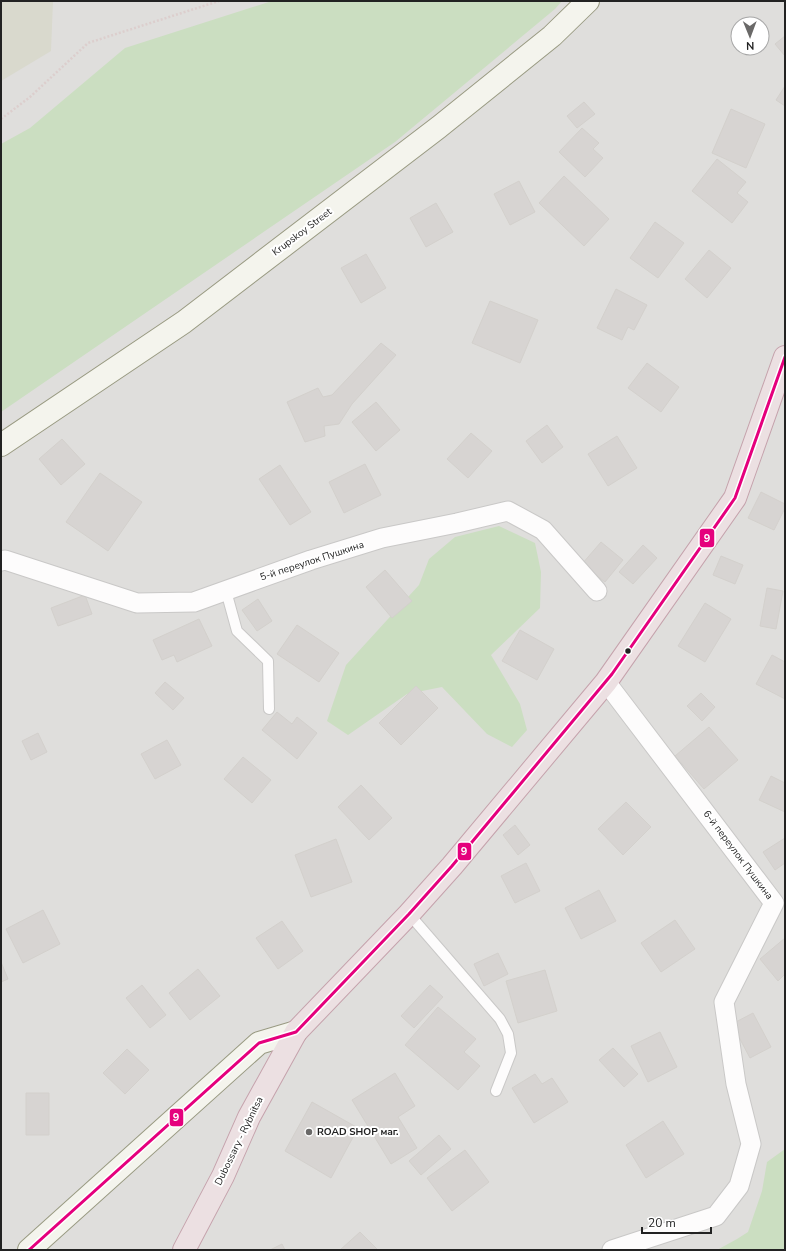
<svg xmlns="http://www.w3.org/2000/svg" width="786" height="1251" font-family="'Nunito Sans',sans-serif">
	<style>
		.residential { fill: #dfdedc; fill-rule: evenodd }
		.construction { fill: #d9d9cd }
		.forest { fill: #cbdec1 }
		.building { fill: #d7d4d2; stroke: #d3d0cc }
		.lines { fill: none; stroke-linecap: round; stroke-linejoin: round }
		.lane-casing { stroke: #c9c8c7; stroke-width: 12 }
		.street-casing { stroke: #c9c8c7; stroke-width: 21 }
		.secondary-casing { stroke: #999a82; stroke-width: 24 }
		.highway-casing { stroke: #c5a2ac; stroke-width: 24 }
		.path { stroke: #dccecd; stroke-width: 2.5; stroke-dasharray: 2 2; stroke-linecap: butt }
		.lane { stroke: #fdfcfc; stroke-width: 10 }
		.street { stroke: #fdfcfc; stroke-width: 19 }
		.secondary { stroke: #f4f4ed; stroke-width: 22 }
		.highway { stroke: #ece0e2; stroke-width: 22 }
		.bus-1-casing { stroke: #fff; stroke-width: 6 }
		.bus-1 { stroke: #e5007d; stroke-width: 3 }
		.bus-dot { fill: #222; stroke: #fff; stroke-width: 1.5 }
		.poi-dot { fill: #6a6968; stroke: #fff; stroke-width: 1.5 }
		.labels { text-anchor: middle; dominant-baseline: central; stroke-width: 4; stroke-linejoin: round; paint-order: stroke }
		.street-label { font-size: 10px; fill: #222; stroke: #fff }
		.poi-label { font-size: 10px; font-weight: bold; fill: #222; stroke: #fff; text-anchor: start }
		.line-badge { stroke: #fff; stroke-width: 1.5 }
		.badge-label { font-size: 11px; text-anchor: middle; font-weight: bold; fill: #fff }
	</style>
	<rect width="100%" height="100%" fill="#f0eeeb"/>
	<!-- residential -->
	<path class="residential" d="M 1,1 L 785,1 L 785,1250 L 1,1250 ZM 738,24 L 762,24 L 762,48 L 738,48 Z"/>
	<!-- construction -->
	<path class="construction" d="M 1,1 L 53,1 L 51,51 L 1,81 Z"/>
	<!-- forest -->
	<path class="forest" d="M 272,1 L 562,1 L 555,9 L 395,142 L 1,412 L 1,144 L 30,128 L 125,48 Z
		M 499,526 L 535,543 L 541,572 L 540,608 L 491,655 L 520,704 L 527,730 L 512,747 L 487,734 L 442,687 L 407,694 L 348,735 L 327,721 L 346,665 L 419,585 L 429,559 L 455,537 Z
		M 785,1149 L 785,1250 L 717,1250 L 737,1239 L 748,1232 L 762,1191 L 767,1162 Z"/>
	<!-- building -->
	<path class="building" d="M 785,36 L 785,56 L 775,44 Z
		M 785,86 L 785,106 L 776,100 Z
		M 584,102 L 595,114 L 577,128 L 567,116 Z
		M 731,109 L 765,124 L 746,168 L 712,153 Z
		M 582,128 L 599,143 L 593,149 L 603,158 L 585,177 L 559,152 Z
		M 717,159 L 746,182 L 737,193 L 748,202 L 732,223 L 692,191 Z
		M 564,176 L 609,219 L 584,246 L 539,203 Z
		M 519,181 L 535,212 L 510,225 L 494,194 Z
		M 436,203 L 453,232 L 426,247 L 410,218 Z
		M 655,222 L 684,243 L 658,278 L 630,258 Z
		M 709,250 L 731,268 L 707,298 L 685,279 Z
		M 366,254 L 386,288 L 361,303 L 341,268 Z
		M 616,289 L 647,305 L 634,330 L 628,327 L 622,340 L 597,328 Z
		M 490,301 L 538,320 L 520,363 L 472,343 Z
		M 381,343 L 396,355 L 352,404 L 339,424 L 324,426 L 325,436 L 305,442 L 287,402 L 318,388 L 323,397 L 332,395 Z
		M 647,363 L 679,387 L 661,412 L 628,388 Z
		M 376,402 L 400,430 L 376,451 L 352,422 Z
		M 547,425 L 563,447 L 542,463 L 526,441 Z
		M 471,433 L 492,451 L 468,478 L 447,459 Z
		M 617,436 L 637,468 L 608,486 L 588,454 Z
		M 62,439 L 85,464 L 61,485 L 39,459 Z
		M 365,464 L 381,495 L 344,513 L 329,482 Z
		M 280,465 L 311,512 L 290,525 L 259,479 Z
		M 100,473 L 142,502 L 108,551 L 66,522 Z
		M 761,492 L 785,504 L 785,508 L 774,530 L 748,518 Z
		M 601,542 L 623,560 L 605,582 L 582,564 Z
		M 643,545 L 657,558 L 633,584 L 619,572 Z
		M 721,556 L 743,565 L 735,584 L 713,575 Z
		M 385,570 L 412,601 L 392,618 L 366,587 Z
		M 767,588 L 783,591 L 776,629 L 760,626 Z
		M 85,595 L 92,614 L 58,626 L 51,608 Z
		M 258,599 L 272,621 L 257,631 L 242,610 Z
		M 705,603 L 731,619 L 705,662 L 678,646 Z
		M 199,619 L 212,646 L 177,662 L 174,655 L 162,660 L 153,640 Z
		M 297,625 L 339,653 L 319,682 L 277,654 Z
		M 520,630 L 554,649 L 537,680 L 502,661 Z
		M 772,655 L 785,662 L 785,699 L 756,684 Z
		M 165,682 L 184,698 L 173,710 L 155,693 Z
		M 416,686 L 438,708 L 401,745 L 379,723 Z
		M 701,693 L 715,707 L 702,721 L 687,706 Z
		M 277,712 L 292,724 L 297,717 L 317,733 L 297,759 L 262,730 Z
		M 709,727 L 738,760 L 704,789 L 675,756 Z
		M 38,733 L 47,752 L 31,760 L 22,741 Z
		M 167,740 L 181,765 L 155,779 L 141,754 Z
		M 243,757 L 271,780 L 252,803 L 224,779 Z
		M 771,776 L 785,783 L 785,812 L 759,800 Z
		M 361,785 L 392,818 L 369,840 L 338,807 Z
		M 626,802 L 651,827 L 623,855 L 598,829 Z
		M 515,825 L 530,845 L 518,855 L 503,835 Z
		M 785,838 L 785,863 L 775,870 L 763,852 Z
		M 336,839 L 352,882 L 311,897 L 295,855 Z
		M 526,863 L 540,891 L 515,903 L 501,876 Z
		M 599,890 L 616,921 L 581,939 L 565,908 Z
		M 43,910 L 60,944 L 23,963 L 6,929 Z
		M 675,920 L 695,949 L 661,972 L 641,943 Z
		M 282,921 L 303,951 L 278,969 L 256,938 Z
		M 785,938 L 785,974 L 778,981 L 760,959 Z
		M 498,953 L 508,974 L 484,986 L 474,964 Z
		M 1,962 L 8,979 L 1,982 Z
		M 198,969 L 220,996 L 190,1020 L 169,993 Z
		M 545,970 L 557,1011 L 518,1023 L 506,981 Z
		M 142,985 L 166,1015 L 150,1028 L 126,998 Z
		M 430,985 L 443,997 L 414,1028 L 401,1016 Z
		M 438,1007 L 476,1039 L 464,1052 L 480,1066 L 458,1090 L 405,1045 Z
		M 753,1013 L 771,1047 L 750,1058 L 732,1024 Z
		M 660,1032 L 677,1067 L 648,1082 L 631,1046 Z
		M 613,1048 L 638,1074 L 624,1087 L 599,1060 Z
		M 127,1049 L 149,1070 L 125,1094 L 103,1073 Z
		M 395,1073 L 415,1106 L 398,1117 L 417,1148 L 391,1164 L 352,1100 Z
		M 535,1074 L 542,1084 L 552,1078 L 568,1102 L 534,1123 L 512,1088 Z
		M 26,1093 L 49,1093 L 49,1135 L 26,1135 Z
		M 312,1102 L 358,1128 L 331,1178 L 285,1151 Z
		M 663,1121 L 684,1154 L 646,1178 L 626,1145 Z
		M 439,1135 L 451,1149 L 421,1175 L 409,1161 Z
		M 465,1150 L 489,1182 L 452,1211 L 427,1178 Z
		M 360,1232 L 378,1250 L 340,1250 Z
		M 282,1244 L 285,1250 L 270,1250 Z"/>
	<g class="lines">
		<!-- lane casing -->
		<g class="lane-casing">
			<path id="lane" d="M 226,591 L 237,631 L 268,661 L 269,709
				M 409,914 L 500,1019 L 508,1034 L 511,1053 L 496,1091"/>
		</g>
		<!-- street casing -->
		<g class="street-casing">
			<path id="street" d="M 1,561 L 5,560 L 137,603 L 194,602 L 311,560 L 382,538 L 457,523 L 508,511 L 543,530 L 597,591
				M 606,682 L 774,903 L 724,1002 L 736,1084 L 751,1144 L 739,1186 L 716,1216 L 612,1250"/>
		</g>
		<!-- secondary casing -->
		<g class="secondary-casing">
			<path id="secondary" d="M 1,445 L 184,322 L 439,127 L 552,36 L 588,1
				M 29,1250 L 259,1043 L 296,1032"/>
		</g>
		<!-- highway casing -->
		<g class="highway-casing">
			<path id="highway" d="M 184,1250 L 223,1176 L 249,1117 L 296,1032 L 409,914 L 452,866 L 606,682 L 735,498 L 785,357"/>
		</g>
		<!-- path -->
		<path class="path" d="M 1,119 L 30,97 L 88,43 L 219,1"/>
		<!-- lane -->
		<use href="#lane" class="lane"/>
		<!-- street -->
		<use href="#street" class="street"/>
		<!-- secondary -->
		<use href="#secondary" class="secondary"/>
		<!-- highway -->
		<use href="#highway" class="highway"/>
		<!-- bus-1 casing -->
		<g class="bus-1-casing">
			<path id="bus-1" d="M 29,1250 L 259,1043 L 296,1032 L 409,914 L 452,866 L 612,674 L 735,498 L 785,357"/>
		</g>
		<!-- bus-1 -->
		<use href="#bus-1" class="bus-1"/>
	</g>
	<!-- markers -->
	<circle class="bus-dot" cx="628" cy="651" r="3.5"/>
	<circle class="poi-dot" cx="309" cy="1132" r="4"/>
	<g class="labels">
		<!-- street labels -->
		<g class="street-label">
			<text transform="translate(302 232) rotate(-37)">Krupskoy Street</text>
			<text transform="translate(312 561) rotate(-18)">5-й переулок Пушкина</text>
			<text transform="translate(738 855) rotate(53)">6-й переулок Пушкина</text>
			<text transform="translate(239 1141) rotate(-64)">Dubossary - Rybnitsa</text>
		</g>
		<!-- poi labels -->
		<g class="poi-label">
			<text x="317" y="1132">ROAD SHOP маг.</text>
		</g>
	</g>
	<g class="line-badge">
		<rect x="699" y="528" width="16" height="20" rx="4" fill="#e5007d"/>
		<rect x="457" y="842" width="15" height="19" rx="4" fill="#e5007d"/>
		<rect x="169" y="1108" width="15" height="19" rx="4" fill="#e5007d"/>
	</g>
	<g class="badge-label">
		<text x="707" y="542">9</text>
		<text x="464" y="855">9</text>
		<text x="176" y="1121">9</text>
	</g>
	<!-- border -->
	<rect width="786" height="1251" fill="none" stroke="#222222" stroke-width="4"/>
	<!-- north arrow -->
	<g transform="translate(750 36) rotate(179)"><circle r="19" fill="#ffffff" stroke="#a7a7a7"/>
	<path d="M0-3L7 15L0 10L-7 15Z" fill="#6a6968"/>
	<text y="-6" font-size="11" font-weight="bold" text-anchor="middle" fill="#222222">N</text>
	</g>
	<!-- scale -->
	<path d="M642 1227v6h69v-6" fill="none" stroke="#222222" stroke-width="2"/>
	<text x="648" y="1227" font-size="12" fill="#222222" stroke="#ffffff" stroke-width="3" paint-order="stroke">20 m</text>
</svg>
